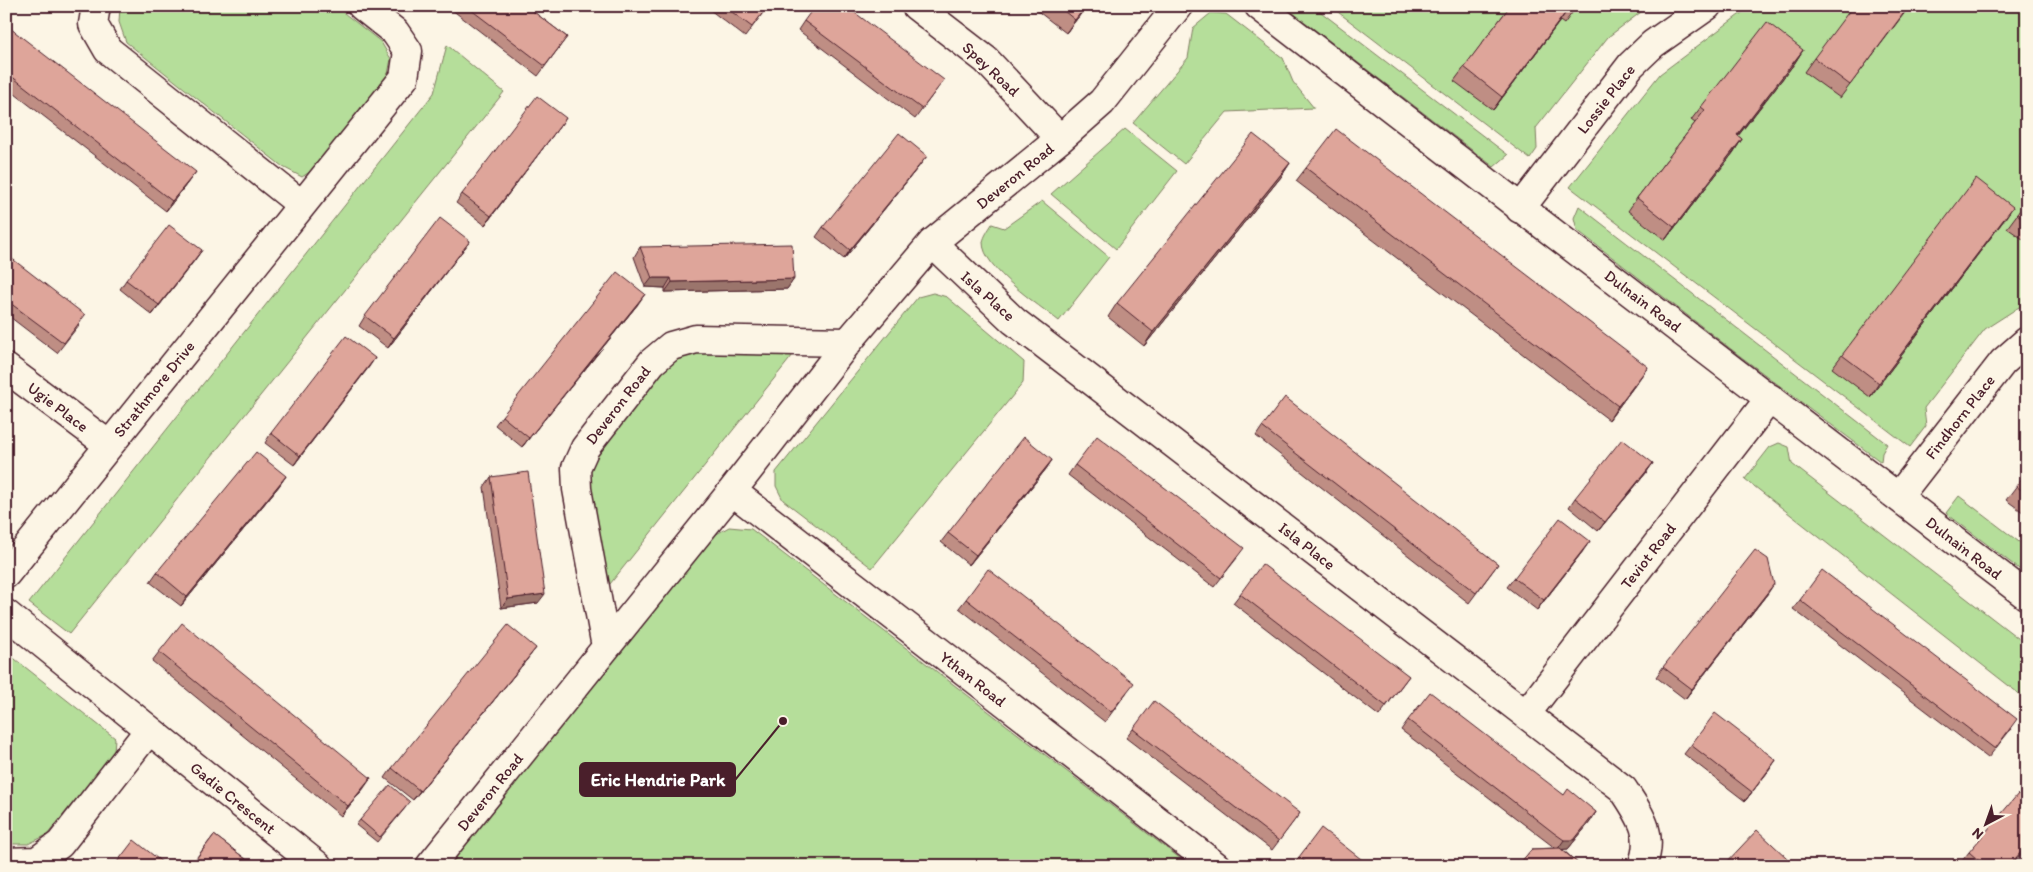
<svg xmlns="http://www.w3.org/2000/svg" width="2033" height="872" font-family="Itim,sans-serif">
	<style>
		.green { fill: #b5de9a; stroke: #807e62 }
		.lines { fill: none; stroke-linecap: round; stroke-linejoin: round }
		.street-casing { stroke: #4a1f2b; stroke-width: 31 }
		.street { stroke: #fcf5e5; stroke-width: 28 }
		.wall { fill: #bf8e84; stroke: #4a1f2b }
		.shaded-wall { fill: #9b746c; stroke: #4a1f2b }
		.building { fill: #dea59a; stroke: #4a1f2b }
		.labels { text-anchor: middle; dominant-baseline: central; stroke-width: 4; stroke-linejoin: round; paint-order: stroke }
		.street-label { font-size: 16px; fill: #4a1f2b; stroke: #fcf5e5 }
		.leader { fill: none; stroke: #4a1f2b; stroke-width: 2 }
		.callout-dot { fill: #4a1f2b; stroke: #fcf5e5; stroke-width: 2 }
		.callout { fill: #4a1f2b; stroke: #4a1f2b; stroke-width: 2 }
		.callout-label { font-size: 18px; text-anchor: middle; font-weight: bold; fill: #fff }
	</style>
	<rect width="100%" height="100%" fill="#fcf5e5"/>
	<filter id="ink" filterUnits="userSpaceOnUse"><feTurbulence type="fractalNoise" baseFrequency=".02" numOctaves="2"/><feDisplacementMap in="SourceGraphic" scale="10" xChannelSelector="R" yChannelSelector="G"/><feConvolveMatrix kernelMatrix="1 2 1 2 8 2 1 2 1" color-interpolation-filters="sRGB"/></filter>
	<g filter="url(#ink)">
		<!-- green -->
		<path class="green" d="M 120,6 L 335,6 L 381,42 L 391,59 L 387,79 L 319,166 L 302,177 L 283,167 L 126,42 L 119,22 Z
			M 1284,6 L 1313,6 L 1508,155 L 1494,167 Z
			M 1330,6 L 1649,6 L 1608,37 L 1536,128 L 1537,149 L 1530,159 Z
			M 1751,6 L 2027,6 L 2027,302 L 1985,329 L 1924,408 L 1926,426 L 1910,447 L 1570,187 L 1660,74 Z
			M 1211,13 L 1226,14 L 1283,58 L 1293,82 L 1314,108 L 1227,112 L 1184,164 L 1133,123 L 1188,58 L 1193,28 Z
			M 447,45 L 504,92 L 69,634 L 29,603 L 434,93 Z
			M 1125,129 L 1177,171 L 1116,249 L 1051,194 Z
			M 1042,201 L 1109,257 L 1059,321 C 1039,305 982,268 983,242 C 984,236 989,229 992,224 L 1004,228 Z
			M 1579,206 L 1887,444 L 1882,453 L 1881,462 L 1736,353 L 1577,230 L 1574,218 Z
			M 933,293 L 947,297 L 1024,362 L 1023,383 L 872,568 L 783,500 L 776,486 L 776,472 L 918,297 Z
			M 797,350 L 606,589 L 586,485 L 593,455 L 665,368 L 681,357 L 699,351 Z
			M 1779,443 L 1789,447 L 1792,464 L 2027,645 L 2027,700 L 1745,479 L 1770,447 Z
			M 1959,496 L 2027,548 L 2027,575 L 1946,513 Z
			M 729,527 L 751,529 L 1190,866 L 448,866 L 711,537 Z
			M 6,652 L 115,738 L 114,752 L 47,835 L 28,844 L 6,844 Z"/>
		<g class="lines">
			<!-- street casing -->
			<g class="street-casing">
				<path id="street" d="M 96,6 L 93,24 L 108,50 L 302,205 L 404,78 L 408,51 L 395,32 L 362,6
					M 916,6 L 986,60 L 1060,139
					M 1259,6 C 1514,204 1771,399 2027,596
					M 1520,209 L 1631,65 L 1653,44 L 1707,6
					M 932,243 L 1014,321 L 1623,789 C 1640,815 1655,834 1642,866
					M 6,368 L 109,445
					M 732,491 L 1216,866
					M 1898,497 L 2003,362 L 2027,341
					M 6,574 L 302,205
					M 6,614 L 318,866
					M 606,647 L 577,489 L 576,468 L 585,448 L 652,362 L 671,346 L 696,339 L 848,342
					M 1526,714 L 1770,398
					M 6,862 L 37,861 L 60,844 L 149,730
					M 430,866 L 732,491 L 848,342 L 932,243 L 1060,139 L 1102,102 L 1178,6"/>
			</g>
			<!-- street -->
			<use href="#street" class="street"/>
		</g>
		<!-- wall -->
		<path class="wall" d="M 447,6 L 526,6 L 567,37 L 538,76 Z
			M 705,6 L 768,6 L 745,37 Z
			M 1031,6 L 1087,6 L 1066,33 Z
			M 1510,6 L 1577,6 L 1564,24 L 1560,21 L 1493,110 L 1454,81 Z
			M 1906,11 L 1840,98 L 1804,72 L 1814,58 Z
			M 804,21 L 937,89 L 915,119 L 798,30 Z
			M 6,25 L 189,181 L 166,211 L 6,87 Z
			M 1803,50 L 1794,64 L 1738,136 L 1742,139 L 1733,153 L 1665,240 L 1628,211 L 1637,198 L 1695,123 L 1691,120 L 1701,107 Z
			M 559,127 L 485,225 L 456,203 L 462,194 Z
			M 1290,163 L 1281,177 L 1144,346 L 1108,317 L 1117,303 Z
			M 920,165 L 844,259 L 816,237 L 823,227 Z
			M 1306,168 L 1638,381 L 1609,420 L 1296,181 Z
			M 2027,201 L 2027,242 L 2007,228 Z
			M 2004,220 L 1870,397 L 1832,368 L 1842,355 Z
			M 470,241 L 388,348 L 359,326 L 365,316 Z
			M 640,247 L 794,279 L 787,289 L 665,292 L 665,288 L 645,287 L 634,257 Z
			M 202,250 L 152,315 L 120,289 L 126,280 Z
			M 6,254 L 79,325 L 57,353 L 6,314 Z
			M 638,304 L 522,447 L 495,425 L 502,416 Z
			M 375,358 L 294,465 L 265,443 L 271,433 Z
			M 1262,427 L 1498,564 L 1469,603 L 1256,436 Z
			M 1052,460 L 1046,469 L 969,565 L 941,542 L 948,533 Z
			M 1653,463 L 1646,473 L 1598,531 L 1569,507 L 1575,498 Z
			M 1075,465 L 1237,558 L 1214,587 L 1068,475 Z
			M 2027,472 L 2027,515 L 2006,500 Z
			M 286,476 L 279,486 L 181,606 L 150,582 L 157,572 Z
			M 491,477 L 538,603 L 501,608 L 484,487 Z
			M 1583,551 L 1537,610 L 1507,587 L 1514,578 Z
			M 1768,593 L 1685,699 L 1656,677 L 1663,667 Z
			M 1240,594 L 1409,676 L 1379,716 L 1233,603 Z
			M 966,599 L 1127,692 L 1105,722 L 959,608 Z
			M 1800,600 L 2011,729 L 1988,758 L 1793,609 Z
			M 159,652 L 364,788 L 341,816 L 152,661 Z
			M 529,657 L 413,800 L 385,778 L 392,768 Z
			M 1408,720 L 1564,795 L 1596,812 L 1590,822 L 1568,849 L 1562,849 L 1581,866 L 1518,866 L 1532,849 L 1555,848 L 1401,730 Z
			M 1133,729 L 1300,813 L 1272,850 L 1126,738 Z
			M 1691,745 L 1770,769 L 1745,801 L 1684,754 Z
			M 406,807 L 377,842 L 356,825 L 360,820 Z
			M 214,835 L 255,866 L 190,866 Z
			M 2027,847 L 2011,866 L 1967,866 L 1962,861 L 1969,852 Z
			M 1299,857 L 1370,866 L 1293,866 Z"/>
		<!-- shaded-wall -->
		<path class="shaded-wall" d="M 1086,6 L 1087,6 L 1066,33 L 1075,20 Z
			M 1569,8 L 1560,21 L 1493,110 L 1502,97 Z
			M 1803,50 L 1794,64 L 1728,148 L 1737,135 Z
			M 566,118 L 559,127 L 485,225 L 491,216 Z
			M 1742,139 L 1733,153 L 1665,240 L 1674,227 Z
			M 927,156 L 920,165 L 844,259 L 850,250 Z
			M 1290,163 L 1281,177 L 1144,346 L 1153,332 Z
			M 196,172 L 189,181 L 166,211 L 172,201 Z
			M 2013,207 L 2004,220 L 1870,397 L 1879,383 Z
			M 470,241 L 463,250 L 388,348 L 394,338 Z
			M 202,250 L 195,260 L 152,315 L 159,305 Z
			M 652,278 L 671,278 L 665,288 L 645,287 Z
			M 794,279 L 787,289 L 665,292 L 672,282 Z
			M 645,294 L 638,304 L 522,447 L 529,438 Z
			M 375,358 L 369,367 L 294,465 L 300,456 Z
			M 1648,367 L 1638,381 L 1609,420 L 1618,406 Z
			M 1052,460 L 1046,469 L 969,565 L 976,555 Z
			M 1653,463 L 1646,473 L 1598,531 L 1605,522 Z
			M 286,476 L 279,486 L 181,606 L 187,597 Z
			M 1590,541 L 1583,551 L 1537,610 L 1544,600 Z
			M 1774,584 L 1768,593 L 1685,699 L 1692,689 Z
			M 545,594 L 538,603 L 501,608 L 508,599 Z
			M 536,648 L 529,657 L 413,800 L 420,791 Z
			M 1776,760 L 1770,769 L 1745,801 L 1752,792 Z
			M 371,778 L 364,788 L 341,816 L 348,806 Z
			M 1596,812 L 1590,822 L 1568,849 L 1557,850 L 1564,840 Z
			M 2027,845 L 2027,847 L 2011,866 L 2009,866 Z"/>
		<!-- building -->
		<path class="building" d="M 466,6 L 526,6 L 567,37 L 545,66 Z
			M 724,6 L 768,6 L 752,27 Z
			M 815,6 L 846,6 L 944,80 L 922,109 L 804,21 Z
			M 1058,6 L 1086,6 L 1075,20 Z
			M 1510,6 L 1576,6 L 1573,10 L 1569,8 L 1502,97 L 1464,67 Z
			M 1853,6 L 1909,6 L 1850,85 L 1814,58 Z
			M 1767,22 L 1803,50 L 1737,135 L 1742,139 L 1674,227 L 1637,198 L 1705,110 L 1701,107 Z
			M 6,25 L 196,172 L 172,201 L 6,72 Z
			M 537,96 L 566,118 L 491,216 L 462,194 Z
			M 1336,129 L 1648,367 L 1618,406 L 1306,168 Z
			M 899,133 L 927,156 L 850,250 L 823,227 Z
			M 1253,134 L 1290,163 L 1153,332 L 1117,303 Z
			M 1976,178 L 2013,207 L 1879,383 L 1842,355 Z
			M 2027,201 L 2027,222 L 2017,214 Z
			M 440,218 L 470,241 L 394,338 L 365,316 Z
			M 169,225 L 202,250 L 159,305 L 126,280 Z
			M 792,244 L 794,279 L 672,282 L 671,278 L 652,278 L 640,247 Z
			M 6,254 L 85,315 L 64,343 L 6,300 Z
			M 617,272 L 645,294 L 529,438 L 502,416 Z
			M 346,336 L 375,358 L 300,456 L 271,433 Z
			M 1285,397 L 1498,564 L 1476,593 L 1262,427 Z
			M 1097,436 L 1244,548 L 1221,578 L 1075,465 Z
			M 1024,437 L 1052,460 L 976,555 L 948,533 Z
			M 1622,439 L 1653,463 L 1605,522 L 1575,498 Z
			M 256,452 L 286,476 L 187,597 L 157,572 Z
			M 528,472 L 545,594 L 508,599 L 491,477 Z
			M 2027,472 L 2027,494 L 2016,486 Z
			M 1560,518 L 1590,541 L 1544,600 L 1514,578 Z
			M 1755,550 L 1768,559 L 1774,584 L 1692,689 L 1663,667 Z
			M 1262,564 L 1409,676 L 1386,706 L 1240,594 Z
			M 988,569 L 1134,683 L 1111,712 L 966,599 Z
			M 1822,570 L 2017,719 L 1995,749 L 1800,600 Z
			M 182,623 L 371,778 L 348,806 L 159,652 Z
			M 508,625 L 536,648 L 420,791 L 392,768 Z
			M 1430,692 L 1564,795 L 1568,789 L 1596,812 L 1574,840 L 1564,840 L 1554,833 L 1408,720 Z
			M 1154,701 L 1300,813 L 1279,841 L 1133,729 Z
			M 1715,713 L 1776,760 L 1752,792 L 1691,745 Z
			M 390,785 L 410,802 L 380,837 L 360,820 Z
			M 2018,794 L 2027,802 L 2027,845 L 2009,866 L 1985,866 L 1969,852 Z
			M 1321,828 L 1370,866 L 1311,866 L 1299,857 Z
			M 1757,830 L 1787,858 L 1779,866 L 1723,866 Z
			M 214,835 L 255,866 L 197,866 L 193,863 Z
			M 134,840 L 163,863 L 161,866 L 114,866 Z
			M 1560,848 L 1581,866 L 1523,866 L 1520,863 L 1532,849 Z"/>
	</g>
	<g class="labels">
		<!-- street labels -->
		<g class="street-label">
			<text transform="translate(991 69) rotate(43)">Spey Road</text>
			<text transform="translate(1606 99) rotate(-52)">Lossie Place</text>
			<text transform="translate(1015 176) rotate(-39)">Deveron Road</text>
			<text transform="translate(988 296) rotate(42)">Isla Place</text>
			<text transform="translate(1643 301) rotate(37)">Dulnain Road</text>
			<text transform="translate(154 389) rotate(-51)">Strathmore Drive</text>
			<text transform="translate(618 405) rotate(-52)">Deveron Road</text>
			<text transform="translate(58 407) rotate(37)">Ugie Place</text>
			<text transform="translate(1960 417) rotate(-52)">Findhorn Place</text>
			<text transform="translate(1307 546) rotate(38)">Isla Place</text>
			<text transform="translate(1964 548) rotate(38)">Dulnain Road</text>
			<text transform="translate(1648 556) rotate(-52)">Teviot Road</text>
			<text transform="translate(973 679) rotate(38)">Ythan Road</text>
			<text transform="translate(490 792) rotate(-51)">Deveron Road</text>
			<text transform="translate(233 798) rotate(39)">Gadie Crescent</text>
		</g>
	</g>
	<!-- callouts -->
	<path class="leader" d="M783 721L735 780"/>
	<circle class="callout-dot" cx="783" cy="721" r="5"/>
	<rect class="callout" x="580" y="763" width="155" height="33" rx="5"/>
	<g class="callout-label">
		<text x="658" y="786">Eric Hendrie Park</text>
	</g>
	<!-- margin -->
	<rect width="2033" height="872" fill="none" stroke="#fcf5e5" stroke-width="25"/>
	<rect x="12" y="12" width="2008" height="847" fill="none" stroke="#4a1f2b" stroke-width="2" filter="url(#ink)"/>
	<!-- north arrow -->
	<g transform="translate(1986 824) rotate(221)" stroke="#fcf5e5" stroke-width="4" paint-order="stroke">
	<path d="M0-4L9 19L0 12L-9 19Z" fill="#4a1f2b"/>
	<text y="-8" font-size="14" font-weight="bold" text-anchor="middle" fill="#4a1f2b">N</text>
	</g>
</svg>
